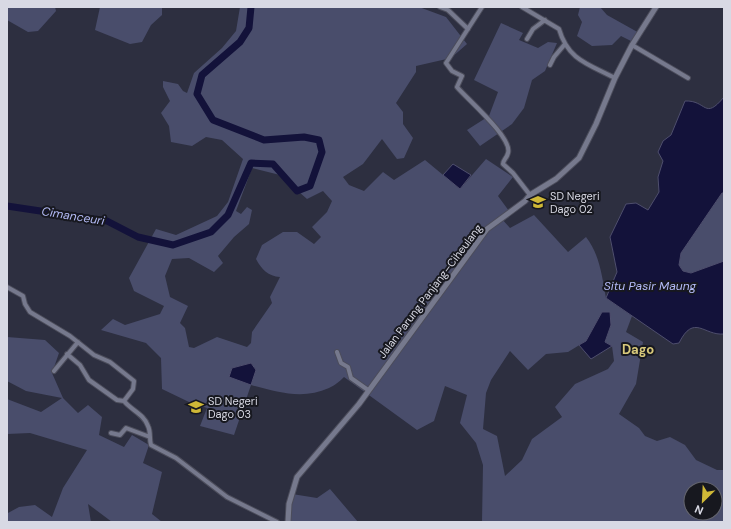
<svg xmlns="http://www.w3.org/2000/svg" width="731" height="529" font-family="'DM Sans',sans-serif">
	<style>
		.green { fill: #494d6b; fill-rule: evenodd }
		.water { fill: #13123a; stroke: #4e4e6d }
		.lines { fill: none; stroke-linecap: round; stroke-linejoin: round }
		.river { stroke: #13123a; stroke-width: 7 }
		.minor-casing { stroke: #4c4d5b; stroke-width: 6 }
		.tertiary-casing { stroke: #4c4d5b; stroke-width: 7 }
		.minor { stroke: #76798d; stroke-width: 4 }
		.tertiary { stroke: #76798d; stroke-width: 5 }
		.labels { text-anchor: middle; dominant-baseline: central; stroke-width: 4; stroke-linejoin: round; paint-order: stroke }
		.poi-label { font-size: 11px; fill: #d8d9e4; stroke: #17181f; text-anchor: start }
		.street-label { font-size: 11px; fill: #d8d9e4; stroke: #17181f }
		.water-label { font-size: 12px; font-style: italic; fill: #b4bbf7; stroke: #17181f }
		.quarter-label { font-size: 13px; font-weight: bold; fill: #d8c97b; stroke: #17181f }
	</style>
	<rect width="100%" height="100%" fill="#2d2f40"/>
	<!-- green -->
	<path class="green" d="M 7,7 L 55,7 L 56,11 L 38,31 L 28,32 L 7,20 Z
		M 100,7 L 162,7 L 162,15 L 151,25 L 142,42 L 130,44 L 95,30 Z
		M 240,7 L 419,7 L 446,17 L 467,44 L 451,58 L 416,66 L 416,72 L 396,103 L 403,112 L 403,124 L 413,138 L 404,158 L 397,159 L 382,139 L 363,164 L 343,177 L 349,185 L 364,191 L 383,172 L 394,180 L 425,160 L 460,189 L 486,159 L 513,177 L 498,196 L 509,211 L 501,218 L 510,228 L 534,215 L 568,252 L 586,237 C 600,255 602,277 606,298 L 632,316 L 626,332 L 643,342 L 636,384 L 619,414 L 639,428 L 645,436 L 657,441 L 670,437 L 685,445 L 696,460 L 717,470 L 724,470 L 724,522 L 482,522 L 483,465 L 476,443 L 460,423 L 467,395 L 445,386 L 434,421 L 417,430 L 344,377 C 340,381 334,386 329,388 C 303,400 277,392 251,385 L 234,435 L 200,426 L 207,408 L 189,402 L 162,389 L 161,358 L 146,343 L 101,330 L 113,319 L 125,325 L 160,314 L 164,306 L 134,291 L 129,278 L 156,229 L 176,235 L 217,216 L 228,202 L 243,159 L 222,140 L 206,137 L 192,146 L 171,142 L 169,126 L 161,113 L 170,101 L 163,87 L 163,81 L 178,84 L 183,91 L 187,93 L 194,73 L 222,48 L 236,31 ZM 252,168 L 280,175 L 307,199 L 323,191 L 332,201 L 327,212 L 312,227 L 321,237 L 314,244 L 297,232 L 283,232 L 262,245 L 256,259 C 262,270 268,276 280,277 L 270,297 L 272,303 L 252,332 L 251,343 L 247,347 L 217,337 L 194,348 L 189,347 L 185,328 L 180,323 L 188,306 L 170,297 L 165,276 L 172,259 L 189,258 L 214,272 L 223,263 L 218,256 L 234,237 L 249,224 L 252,210 L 247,207 L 241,214 L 236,211 ZM 602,312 L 611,325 L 605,342 L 612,346 L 614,361 L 608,369 L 575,384 L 555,407 L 562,417 L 532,439 L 522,460 L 505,476 L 497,436 L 483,429 L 486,393 L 491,380 L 510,351 L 528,370 L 546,354 L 568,352 L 586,341 ZM 251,363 L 256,370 L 229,377 L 232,368 ZM 691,489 L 715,489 L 715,513 L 691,513 Z
		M 580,7 L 600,7 L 607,15 L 641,34 L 635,43 L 621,36 L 612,45 L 592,46 L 577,36 L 582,22 L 578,15 Z
		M 501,23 L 523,33 L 519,40 L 538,48 L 548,42 L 557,43 L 545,71 L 532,80 L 524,108 L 512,124 L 480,146 L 467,130 L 489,116 L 498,92 L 474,80 Z
		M 722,193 L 724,193 L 724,261 L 691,273 L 683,271 L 679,265 L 681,253 Z
		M 7,337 L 45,340 L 59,353 L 52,373 L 63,398 L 78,413 L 88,405 L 102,417 L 99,435 L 124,447 L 132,435 L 149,445 L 143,463 L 162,472 L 152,514 L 162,522 L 112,522 L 88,504 L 91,522 L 7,522 L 8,513 L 19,507 L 35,505 L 52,517 L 63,488 L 87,450 L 30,433 L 7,434 L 7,399 L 41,412 L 62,398 L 26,391 L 7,381 Z
		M 330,489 L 358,522 L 288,522 L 292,494 L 317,498 Z"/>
	<!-- water -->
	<path class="water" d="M 724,97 L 724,193 L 722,193 L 681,253 L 679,265 L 683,271 L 691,273 L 724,261 L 724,334 C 704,336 694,313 679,343 L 673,344 L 606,298 L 617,272 L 610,237 L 626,204 L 636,203 L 648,210 L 659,192 L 658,177 L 663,161 L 658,152 L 663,141 L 671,135 L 685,101 C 707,100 704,121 724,97 Z
		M 453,164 L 471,175 L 460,189 L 443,175 Z
		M 602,312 L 610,312 L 611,325 L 605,342 L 612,346 L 591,359 L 579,345 L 586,341 Z
		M 251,363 L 256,370 L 251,385 L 229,377 L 232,368 Z"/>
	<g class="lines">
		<!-- river -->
		<path class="river" d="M 7,206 L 107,221 L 138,237 L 173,245 L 211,232 L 228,215 L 251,163 L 273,164 L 297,191 L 310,186 L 322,152 L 319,140 L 304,137 L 264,140 L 213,120 L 197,94 L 202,75 L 240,42 L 249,28 L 251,7"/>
		<!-- minor casing -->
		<g class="minor-casing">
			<path id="minor" d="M 440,7 L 448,10 L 468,29
				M 482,7 L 446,63 L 452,71 L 462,76 L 457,87 C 467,99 513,138 508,153 C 507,158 503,160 503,164 L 513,173 L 530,195
				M 522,7 L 559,29 C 568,60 588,64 615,78
				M 527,39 L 533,29 L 545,20
				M 632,45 L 688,78
				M 550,65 L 554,57 L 565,44
				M 7,287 L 23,296 L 25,304 L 30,312 L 70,336 L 94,355 L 110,362 L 134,381 L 133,389 L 124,401 C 131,410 144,414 148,426 C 151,432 149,438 151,445 L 176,458 L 227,497 L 277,522
				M 337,352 L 341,363 L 348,367 L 351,378 L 368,390
				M 67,354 L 80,365 L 89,380 L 117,400 L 124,401
				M 54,371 L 78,342
				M 111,433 L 120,435 L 126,428 L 150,437"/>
		</g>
		<!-- tertiary casing -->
		<g class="tertiary-casing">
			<path id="tertiary" d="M 288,522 L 289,504 L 297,477 L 359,404 L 487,229 L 525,201 L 530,195 L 556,179 L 579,158 L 596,124 L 615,78 L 632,45 L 656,7"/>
		</g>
		<!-- minor -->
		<use href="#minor" class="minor"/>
		<!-- tertiary -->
		<use href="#tertiary" class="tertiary"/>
	</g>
	<!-- icons -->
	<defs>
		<g id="school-bare" transform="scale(1.2)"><path d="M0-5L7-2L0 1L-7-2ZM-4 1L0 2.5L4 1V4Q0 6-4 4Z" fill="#cfb837" stroke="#17181f" stroke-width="2.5" paint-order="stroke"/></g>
	</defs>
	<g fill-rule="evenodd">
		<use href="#school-bare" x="538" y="202"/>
		<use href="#school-bare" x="196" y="407"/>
	</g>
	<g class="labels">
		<!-- poi labels -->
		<g class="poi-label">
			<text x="550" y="196">SD Negeri<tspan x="550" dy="13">Dago 02</tspan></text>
			<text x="208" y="401">SD Negeri<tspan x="208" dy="13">Dago 03</tspan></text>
		</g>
		<!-- street labels -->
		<g class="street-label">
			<text transform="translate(430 291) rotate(-53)">Jalan Parung Panjang–Ciheulang</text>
		</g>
		<!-- water labels -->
		<g class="water-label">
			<text transform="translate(73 216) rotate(9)">Cimanceuri</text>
			<text x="650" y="286">Situ Pasir Maung</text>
		</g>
		<!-- quarter labels -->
		<g class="quarter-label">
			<text x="638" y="349">Dago</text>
		</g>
	</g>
	<!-- border -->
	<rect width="731" height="529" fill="none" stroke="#d8d9e4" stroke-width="16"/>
	<!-- north arrow -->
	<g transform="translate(703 501) rotate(204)"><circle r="19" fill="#17181f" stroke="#64656e"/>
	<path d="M0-3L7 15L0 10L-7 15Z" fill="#cfb837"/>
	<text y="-6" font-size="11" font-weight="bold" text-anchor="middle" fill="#d8d9e4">N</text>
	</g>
</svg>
